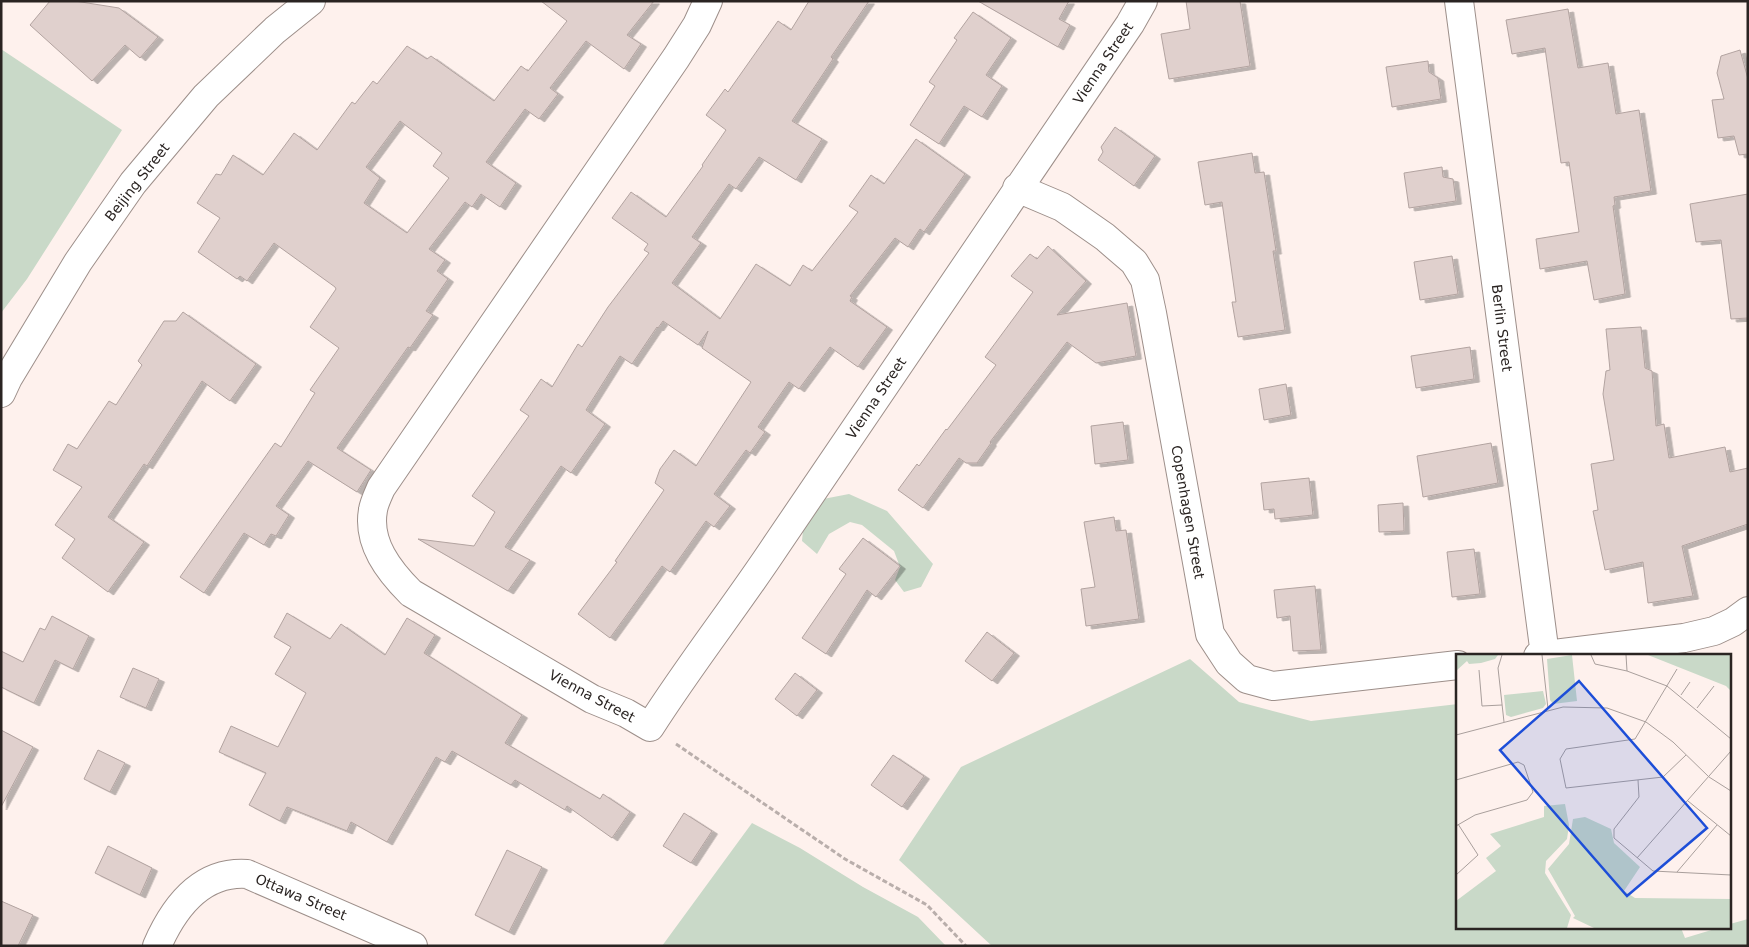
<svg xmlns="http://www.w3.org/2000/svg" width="1749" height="947" font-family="'DejaVu Sans',sans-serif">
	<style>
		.green { fill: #c9d9c8 }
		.building { fill: #e0d0cd; stroke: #b2a3a0; fill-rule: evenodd; filter: url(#shadow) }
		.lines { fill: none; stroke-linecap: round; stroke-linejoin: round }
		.minor-casing { stroke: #9d8f8a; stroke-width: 30 }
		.path { stroke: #b9aeab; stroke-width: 3; stroke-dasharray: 5 2.5; stroke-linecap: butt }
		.minor { stroke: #fff; stroke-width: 28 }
		.labels { text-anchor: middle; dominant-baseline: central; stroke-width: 5; stroke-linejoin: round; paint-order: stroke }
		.street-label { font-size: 14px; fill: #2a2422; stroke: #fff }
		.inset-road { fill: none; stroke: #a99f9c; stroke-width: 1 }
		.view { fill: #1d4ed8; fill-opacity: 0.15; stroke: #1d4ed8; stroke-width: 2.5 }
		.inset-edge { fill: none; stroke: #2a2422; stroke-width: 2.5 }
	</style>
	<defs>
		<filter id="shadow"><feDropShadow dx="5.5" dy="3" stdDeviation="0" flood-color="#0004"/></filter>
	</defs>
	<rect width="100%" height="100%" fill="#fef1ed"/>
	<!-- green -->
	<path class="green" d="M 1,49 L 122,130 L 27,279 L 1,313 Z
		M 849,494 L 887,511 L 933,564 L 921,587 L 904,592 L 895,580 L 900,567 L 894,551 L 862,525 L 850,522 L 829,534 L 817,554 L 802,541 L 804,520 L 818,500 Z
		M 1190,659 L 1239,702 L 1311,721 L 1458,704 L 1458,928 L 1681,928 L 1685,938 L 1718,928 L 1730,928 L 1730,924 L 1748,919 L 1748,946 L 992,946 L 899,860 L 961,767 Z
		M 752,823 L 800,848 L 863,887 L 918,917 L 946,946 L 662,946 Z"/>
	<!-- building -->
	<path class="building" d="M 50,1 L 75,1 L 119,8 L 158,37 L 140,58 L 125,45 L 92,81 L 30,25 Z
		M 541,1 L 654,1 L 627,35 L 641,44 L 624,69 L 586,41 L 550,88 L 558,94 L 539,119 L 525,109 L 486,162 L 516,183 L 500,207 L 481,194 L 472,207 L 465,202 L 429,249 L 445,260 L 437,271 L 448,279 L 426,311 L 433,315 L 410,348 L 408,347 L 337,448 L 371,470 L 357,492 L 308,461 L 276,506 L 289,515 L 276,536 L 271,534 L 264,545 L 244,533 L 204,593 L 180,577 L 275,443 L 281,447 L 315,393 L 310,390 L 339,348 L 310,327 L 336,289 L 335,287 L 274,243 L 247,281 L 240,276 L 237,279 L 198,252 L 220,218 L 197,203 L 216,174 L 221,175 L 233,155 L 263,175 L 294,133 L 317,150 L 352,102 L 355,104 L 373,81 L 377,84 L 407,46 L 427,59 L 431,56 L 494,101 L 521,66 L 528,71 L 567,21 ZM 400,121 L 442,153 L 433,166 L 449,178 L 407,233 L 364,203 L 380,178 L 366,167 Z
		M 809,1 L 869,1 L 831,57 L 833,59 L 792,121 L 822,139 L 796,180 L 759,157 L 736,189 L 729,184 L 692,237 L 701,243 L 672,283 L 720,319 L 756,264 L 790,286 L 803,265 L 812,271 L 858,212 L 849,206 L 871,175 L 884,184 L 916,139 L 965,174 L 924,232 L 920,229 L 908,247 L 895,238 L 850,296 L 852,297 L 850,301 L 887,327 L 858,367 L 830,347 L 799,389 L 789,382 L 758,427 L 765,432 L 750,453 L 746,450 L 714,494 L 730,506 L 714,527 L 706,521 L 670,572 L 662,566 L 610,638 L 578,614 L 617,562 L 615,561 L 664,490 L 655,483 L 660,469 L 674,450 L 696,466 L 751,382 L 702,348 L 708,331 L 698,345 L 663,321 L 658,328 L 657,327 L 632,364 L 620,356 L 586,410 L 605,424 L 571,473 L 561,466 L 505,547 L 530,560 L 508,591 L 418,539 L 474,546 L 495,512 L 472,496 L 529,416 L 520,410 L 541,379 L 552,387 L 578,344 L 582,347 L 608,307 L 649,253 L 644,250 L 648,244 L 612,218 L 631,192 L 666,217 L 703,166 L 702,165 L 726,130 L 706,115 L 725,89 L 728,92 L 778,21 L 791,30 Z
		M 978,1 L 1069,1 L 1059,19 L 1070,25 L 1058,47 Z
		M 1186,1 L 1240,1 L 1250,66 L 1169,79 L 1161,34 L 1190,29 Z
		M 1568,9 L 1578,68 L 1608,63 L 1616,114 L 1639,110 L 1651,191 L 1614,197 L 1615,205 L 1613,206 L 1625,294 L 1594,300 L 1587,261 L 1540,269 L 1536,239 L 1579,232 L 1569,162 L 1561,163 L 1545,48 L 1512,54 L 1506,20 Z
		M 973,12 L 1011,38 L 986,75 L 1002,86 L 982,117 L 964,106 L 939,144 L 910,125 L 935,86 L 929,82 L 957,40 L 954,38 Z
		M 1740,50 L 1748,79 L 1748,154 L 1739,155 L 1734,136 L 1718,138 L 1712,100 L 1724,99 L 1717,73 L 1721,56 Z
		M 1428,61 L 1429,72 L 1438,78 L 1441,99 L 1392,107 L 1386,67 Z
		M 1115,127 L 1155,156 L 1134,186 L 1098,160 L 1103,152 L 1101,147 Z
		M 1252,153 L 1255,173 L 1264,172 L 1276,251 L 1273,251 L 1285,330 L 1238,337 L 1232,302 L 1236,302 L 1222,202 L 1205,205 L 1198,162 Z
		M 1442,167 L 1443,177 L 1453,179 L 1456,201 L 1409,208 L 1404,173 Z
		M 1748,194 L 1748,318 L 1731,319 L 1721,240 L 1696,242 L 1690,204 Z
		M 1048,246 L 1086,281 L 1057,315 L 1127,303 L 1136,356 L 1096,363 L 1067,342 L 990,442 L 991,443 L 977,463 L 966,463 L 959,458 L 923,508 L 898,490 L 917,464 L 919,466 L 946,429 L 947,430 L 996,365 L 985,357 L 1033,292 L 1011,276 L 1030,254 L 1037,259 Z
		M 1452,256 L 1458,294 L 1420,300 L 1414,262 Z
		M 183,312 L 256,364 L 230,401 L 202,381 L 147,466 L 144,464 L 108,517 L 144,542 L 108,592 L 62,558 L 75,539 L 55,525 L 82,487 L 53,470 L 68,444 L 77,449 L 109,401 L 116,405 L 142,365 L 138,361 L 164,321 L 176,321 Z
		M 1641,327 L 1645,368 L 1652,371 L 1656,426 L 1664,424 L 1669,458 L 1725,447 L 1730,472 L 1748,468 L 1748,524 L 1682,546 L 1693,596 L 1648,603 L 1643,562 L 1605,570 L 1593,511 L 1598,510 L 1591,464 L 1614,460 L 1603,394 L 1606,371 L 1610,370 L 1606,329 Z
		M 1470,347 L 1474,379 L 1416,388 L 1411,356 Z
		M 1286,384 L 1291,415 L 1264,420 L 1259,389 Z
		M 1123,422 L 1128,460 L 1095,464 L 1091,426 Z
		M 1491,443 L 1498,483 L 1423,497 L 1417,456 Z
		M 1309,478 L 1313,515 L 1275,519 L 1274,509 L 1264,510 L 1261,483 Z
		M 1403,503 L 1404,531 L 1379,532 L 1378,505 Z
		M 1114,517 L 1116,531 L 1126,530 L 1139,619 L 1086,626 L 1081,589 L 1095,587 L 1084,522 Z
		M 863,538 L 900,566 L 876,597 L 867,590 L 826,654 L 802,638 L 846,574 L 839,569 Z
		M 1474,549 L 1480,594 L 1452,597 L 1447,552 Z
		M 1315,586 L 1321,650 L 1293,651 L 1290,616 L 1277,618 L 1274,590 Z
		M 287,613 L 330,639 L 341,624 L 385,655 L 407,618 L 435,635 L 424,653 L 522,715 L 505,743 L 600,799 L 603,794 L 630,812 L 612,838 L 567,806 L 565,810 L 515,780 L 511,785 L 452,751 L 445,762 L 436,757 L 387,842 L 351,822 L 347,831 L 287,807 L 280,821 L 249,805 L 266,773 L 219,752 L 231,726 L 278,747 L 306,693 L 275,674 L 291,647 L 274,637 Z
		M 52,616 L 89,636 L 73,669 L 55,660 L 34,703 L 1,687 L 1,651 L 23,662 L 40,628 L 45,630 Z
		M 987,632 L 1014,653 L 992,681 L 965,661 Z
		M 133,668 L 159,679 L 146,708 L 120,697 Z
		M 795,673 L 817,690 L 797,716 L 775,699 Z
		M 1,730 L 33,747 L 1,807 Z
		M 98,750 L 125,763 L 110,792 L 84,779 Z
		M 893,755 L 924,776 L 902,807 L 871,785 Z
		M 684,813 L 712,831 L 691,863 L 663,846 Z
		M 108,846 L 152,868 L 140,895 L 95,873 Z
		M 507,850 L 542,867 L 509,932 L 475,915 Z
		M 1,901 L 33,915 L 18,946 L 1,946 Z"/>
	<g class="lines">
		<!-- minor casing -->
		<g class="minor-casing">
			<path id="minor" d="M 708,1 L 697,25 L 676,58 L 381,488 C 378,495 374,503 373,510 C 367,543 389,571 411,593 L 592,699 L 626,713 L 650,727 C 690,664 736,606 777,544 C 894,370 1012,197 1130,24 L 1143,1
				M 1459,1 L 1545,655
				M 1017,188 L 1062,207 L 1105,237 L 1134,262 L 1145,280 L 1152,313 L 1210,634 L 1229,663 L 1247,679 L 1273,686 L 1458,665
				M 1,393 L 8,378 L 78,262 L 133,183 L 206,96 L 275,30 L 311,1
				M 1538,656 L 1684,638 L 1714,631 L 1733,622 L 1748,611
				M 157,946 C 174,907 201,871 247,874 L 413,946"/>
		</g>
		<!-- path -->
		<path class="path" d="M 676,744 L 845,859 L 927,905 L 966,946"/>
		<!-- minor -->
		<use href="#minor" class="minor"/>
	</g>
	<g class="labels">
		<!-- street labels -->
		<g class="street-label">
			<text transform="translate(1103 63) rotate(-56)">Vienna Street</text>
			<text transform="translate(137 182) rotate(-52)">Beijing Street</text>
			<text transform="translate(1502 328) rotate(83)">Berlin Street</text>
			<text transform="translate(876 398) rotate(-56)">Vienna Street</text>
			<text transform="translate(1188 512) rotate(80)">Copenhagen Street</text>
			<text transform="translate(592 696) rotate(28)">Vienna Street</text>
			<text transform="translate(301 897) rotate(23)">Ottawa Street</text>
		</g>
	</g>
	<!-- overview -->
	<g transform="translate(1456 654)">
		<rect width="275" height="275" fill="#fef1ed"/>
		<path d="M 0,1 L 42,1 L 39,5 L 25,9 L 13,10 L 11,7 L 0,17 ZM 116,1 L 121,47 L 97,50 L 94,46 L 91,5 ZM 192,1 L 275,1 L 275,37 L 270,32 ZM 87,37 L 90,50 L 87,54 L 55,63 L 50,61 L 48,41 ZM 109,150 L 113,171 L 111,185 L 90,207 L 89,219 L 115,261 L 111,274 L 0,274 L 0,247 L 40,217 L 30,204 L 45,192 L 34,180 L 88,163 L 88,152 ZM 129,163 L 155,175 L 158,189 L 184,213 L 168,237 L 179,244 L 275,245 L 275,274 L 138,274 L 117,264 L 119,262 L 92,215 L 113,190 L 117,165 Z" fill="#c9d9c8"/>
		<path class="inset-road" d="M 46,1 L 42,14 L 48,68M 86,1 L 92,55M 135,1 L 139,10 L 171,17 L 211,32 L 275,85M 170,1 L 171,17M 221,15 L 179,85 L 110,95 L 104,105 L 110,134 L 207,123 L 230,101M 23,16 L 26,52 L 46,51M 225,41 L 234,28M 241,54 L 258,32M 0,81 L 107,53 L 151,54 L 190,68 L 217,88 L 253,123 L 275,137M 0,126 L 62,108 L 68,111 L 77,138 L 71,146 L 19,161 L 0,172M 182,126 L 183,143 L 158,175 L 158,184 L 197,217 L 275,221M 232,147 L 275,182M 181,204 L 275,97M 221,218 L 261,171M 0,221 L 22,201 L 2,170"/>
		<path class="view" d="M 123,27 L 251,174 L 171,242 L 44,96 Z"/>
		<rect width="275" height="275" class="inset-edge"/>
	</g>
	<!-- border -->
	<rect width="1749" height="947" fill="none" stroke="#2a2422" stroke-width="5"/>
</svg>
